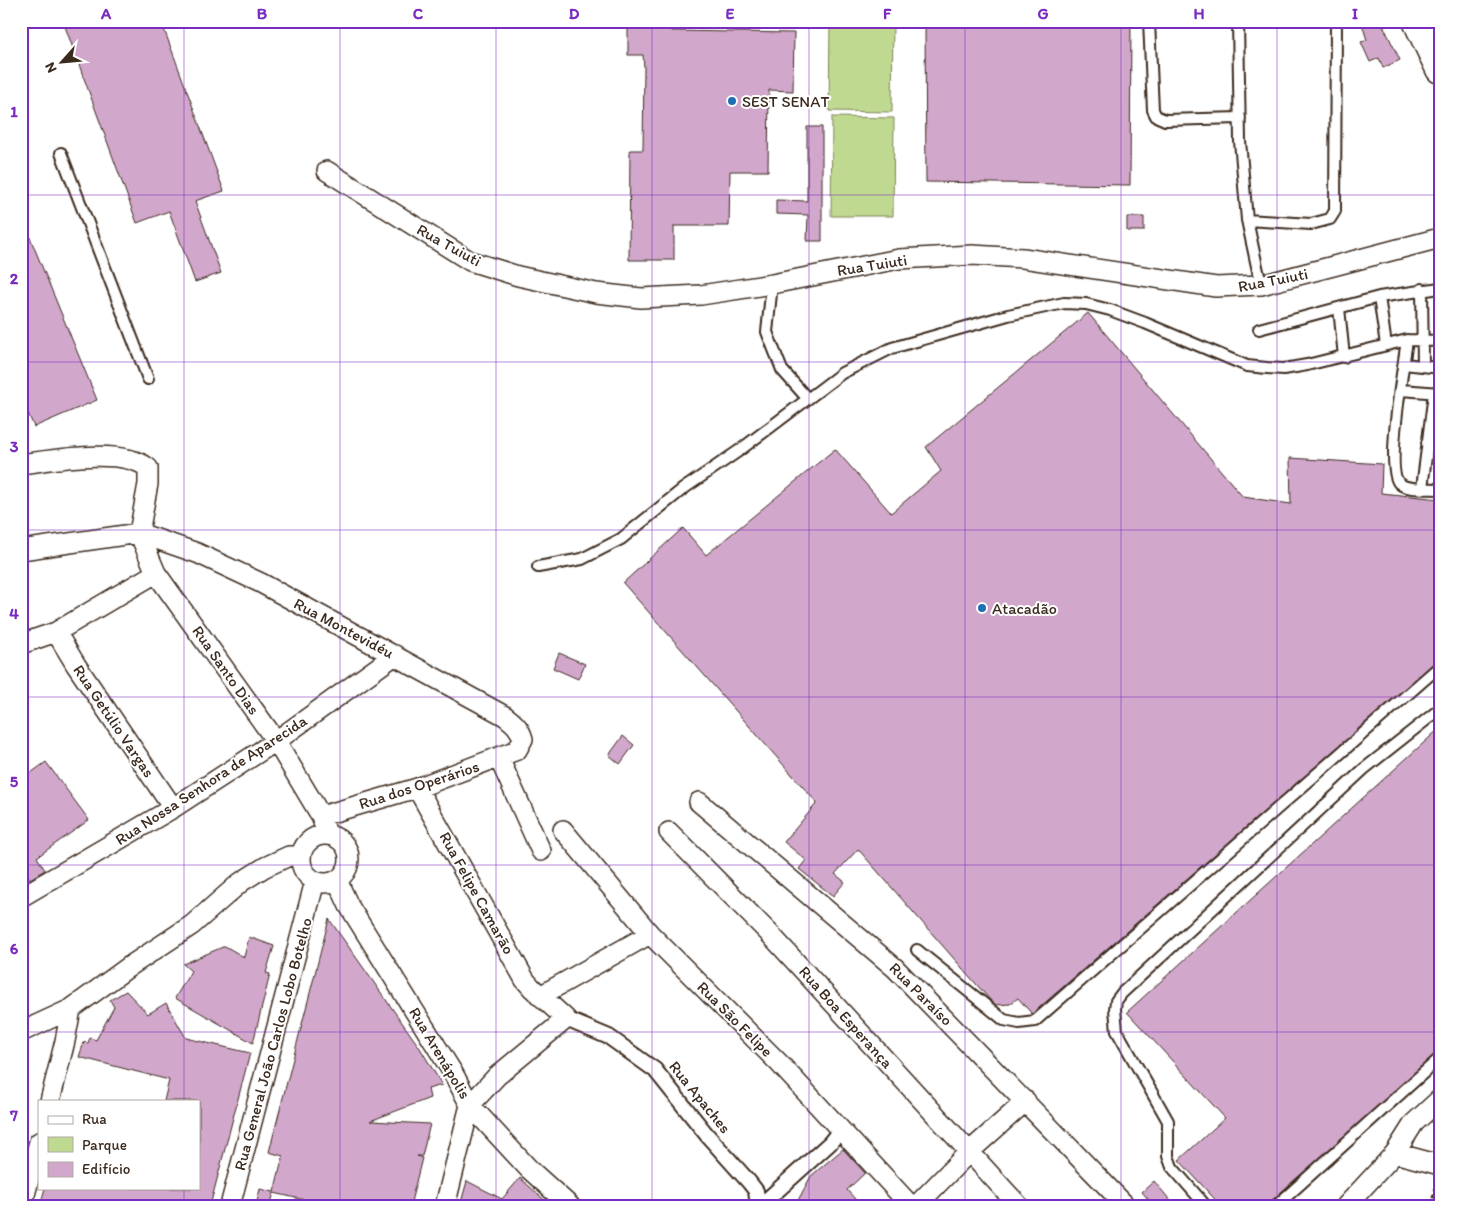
<svg xmlns="http://www.w3.org/2000/svg" width="1461" height="1227" font-family="Itim,sans-serif">
	<style>
		.green { fill: #c0d990; stroke: #7e8257 }
		.building { fill: #d2a7cc; stroke: #3b2a1e }
		.lines { fill: none; stroke-linecap: round; stroke-linejoin: round }
		.service-casing { stroke: #3b2a1e; stroke-width: 14 }
		.pedestrian-casing { stroke: #3b2a1e; stroke-width: 18 }
		.minor-casing { stroke: #3b2a1e; stroke-width: 22 }
		.trunk-casing { stroke: #3b2a1e; stroke-width: 31 }
		.path { stroke: #3b2a1e; stroke-width: 3; stroke-dasharray: 4 4; stroke-linecap: butt }
		.service { stroke: #fff; stroke-width: 10 }
		.pedestrian { stroke: #fff; stroke-width: 14 }
		.minor { stroke: #fff; stroke-width: 19 }
		.trunk { stroke: #fff; stroke-width: 28 }
		.grid { fill: none; stroke: #7b2cbf; stroke-width: 1; stroke-opacity: 0.55 }
		.poi-dot { fill: #1f6fb2; stroke: #fff; stroke-width: 2 }
		.labels { text-anchor: middle; dominant-baseline: central; stroke-width: 4; stroke-linejoin: round; paint-order: stroke }
		.poi-label { font-size: 16px; fill: #3b2a1e; stroke: #fff; text-anchor: start }
		.street-label { font-size: 16px; fill: #3b2a1e; stroke: #fff }
		.neatline { fill: none; stroke: #7b2cbf; stroke-width: 2 }
		.grid-label { font-size: 16px; text-anchor: middle; font-weight: bold; fill: #7b2cbf }
	</style>
	<rect width="100%" height="100%" fill="#fff"/>
	<filter id="ink" filterUnits="userSpaceOnUse"><feTurbulence type="fractalNoise" baseFrequency=".02" numOctaves="2"/><feDisplacementMap in="SourceGraphic" scale="10" xChannelSelector="R" yChannelSelector="G"/><feConvolveMatrix kernelMatrix="1 2 1 2 8 2 1 2 1" color-interpolation-filters="sRGB"/></filter>
	<g filter="url(#ink)">
		<!-- green -->
		<path class="green" d="M 830,21 L 893,21 L 892,112 L 829,111 Z
			M 832,117 L 894,118 L 893,216 L 831,216 Z"/>
		<!-- building -->
		<path class="building" d="M 63,21 L 161,21 L 224,191 L 195,201 L 221,273 L 195,282 L 169,211 L 137,223 Z
			M 628,21 L 672,21 L 672,31 L 794,33 L 793,91 L 769,90 L 768,171 L 730,171 L 729,226 L 674,226 L 674,260 L 629,260 L 630,150 L 643,150 L 644,67 L 643,55 L 628,55 Z
			M 925,21 L 1131,21 L 1130,185 L 926,182 Z
			M 1361,21 L 1381,21 L 1400,60 L 1383,68 L 1379,58 L 1370,62 L 1361,42 L 1367,40 Z
			M 807,127 L 822,127 L 822,241 L 807,241 L 808,215 L 776,214 L 776,200 L 807,201 Z
			M 1127,217 L 1144,217 L 1144,231 L 1127,231 Z
			M 22,218 L 97,400 L 34,427 L 21,397 Z
			M 1088,313 L 1243,497 L 1291,504 L 1290,458 L 1382,464 L 1381,493 L 1440,499 L 1440,658 L 1032,1014 L 1018,998 L 1010,1004 L 996,1005 L 991,1001 L 858,849 L 835,874 L 845,882 L 833,896 L 799,869 L 806,860 L 784,842 L 817,803 L 623,583 L 683,528 L 706,555 L 835,449 L 891,513 L 941,471 L 926,447 Z
			M 559,653 L 585,664 L 578,679 L 553,668 Z
			M 1440,728 L 1440,1051 L 1271,1201 L 1269,1206 L 1221,1206 L 1179,1160 L 1225,1118 L 1127,1012 Z
			M 623,736 L 634,745 L 620,764 L 609,755 Z
			M 46,762 L 89,820 L 37,857 L 45,870 L 30,879 L 21,864 L 21,784 L 29,778 L 28,775 Z
			M 329,919 L 420,1048 L 442,1085 L 428,1089 L 430,1098 L 370,1121 L 430,1124 L 422,1156 L 417,1156 L 422,1158 L 410,1206 L 313,1206 L 314,1202 L 274,1193 L 270,1206 L 256,1206 L 260,1189 L 274,1192 L 283,1156 L 269,1152 Z
			M 249,937 L 274,946 L 266,973 L 270,974 L 253,1043 L 175,998 L 191,971 L 183,964 L 225,946 L 244,957 Z
			M 126,991 L 148,1014 L 166,1003 L 186,1038 L 250,1053 L 210,1206 L 40,1206 L 45,1188 L 199,1188 L 199,1101 L 164,1101 L 169,1080 L 79,1057 L 84,1042 L 88,1043 L 90,1038 L 96,1040 L 114,1007 L 110,1000 Z
			M 843,1149 L 865,1173 L 847,1190 L 861,1206 L 795,1206 L 811,1176 Z
			M 520,1178 L 551,1206 L 460,1206 L 467,1181 L 502,1199 Z
			M 1154,1181 L 1175,1206 L 1154,1206 L 1142,1192 Z"/>
		<g class="lines">
			<!-- service casing -->
			<g class="service-casing">
				<path id="service" d="M 1149,21 L 1153,110 L 1156,116 L 1165,120 L 1240,118
					M 1238,21 L 1240,141 L 1247,220 L 1261,285
					M 61,153 L 148,379
					M 1247,220 L 1311,224 L 1330,219 L 1335,211 L 1336,21
					M 772,284 L 767,332 L 782,370 L 807,398
					M 1422,289 L 1423,366
					M 1379,297 L 1386,345
					M 1339,308 L 1344,357
					M 1259,329 L 1379,297 L 1440,288
					M 1407,340 C 1404,363 1385,470 1399,483 C 1407,491 1429,488 1440,489
					M 1404,364 L 1440,368
					M 1401,390 L 1440,393
					M 1427,443 L 1440,444
					M 1422,488 L 1434,393
					M 538,567 L 582,559 L 621,539 L 683,489 L 740,450 L 842,373 L 892,348 L 1008,315 L 1064,303 L 1086,304 L 1110,310 L 1145,323 L 1247,366 L 1267,368 L 1284,369 L 1307,365 L 1407,340 L 1440,341
					M 917,950 L 1004,1020 L 1019,1023 L 1035,1021 L 1440,666
					M 1206,1206 L 1172,1167 L 1168,1156 L 1168,1121 L 1117,1031 L 1115,1009 L 1116,1001 L 1122,993 L 1364,769 L 1440,709
					M 1276,1206 L 1440,1058"/>
			</g>
			<!-- pedestrian casing -->
			<g class="pedestrian-casing">
				<path id="pedestrian" d="M 566,1019 L 609,1037 L 655,1070 L 707,1135 L 749,1182 L 756,1191 L 758,1206
					M 760,1206 L 830,1143 L 841,1129"/>
			</g>
			<!-- minor casing -->
			<g class="minor-casing">
				<path id="minor" d="M 327,171 L 470,261 L 518,276 L 596,293 L 641,298 L 701,295 L 772,284 L 899,259 L 972,255 L 1023,258 L 1216,287 L 1261,285 L 1440,238
					M 21,464 C 53,460 122,447 148,468 L 148,484 L 139,533
					M 139,533 L 156,573 L 276,741 L 321,816 L 327,834
					M 21,550 L 139,533 L 197,553 L 261,583 L 505,716 C 514,723 520,728 523,739 L 517,750 L 417,788 L 321,816
					M 56,632 L 76,665 L 173,808
					M 21,644 L 56,632 L 156,573
					M 499,758 L 541,851
					M 417,788 L 525,980 L 532,988 L 566,1019 L 497,1076 L 470,1105 L 445,1206
					M 699,802 L 895,968 L 1126,1206
					M 563,830 L 650,934 L 779,1063 L 911,1206
					M 669,832 L 770,934 L 1019,1206
					M301 859a24 24 0 1 1 48 0a24 24 0 1 1-48 0Z
					M 337,880 L 349,906 L 453,1073 L 470,1105 L 529,1169 L 570,1206
					M 21,897 L 173,808 L 276,741 L 395,655
					M 540,996 L 650,934
					M 21,1032 L 71,1009 L 130,966 L 192,925 L 241,882 L 265,867 L 289,856 L 301,856
					M 50,1101 L 65,1041 L 71,1009
					M 1395,1153 L 1440,1165
					M 22,1206 L 39,1142
					M 230,1206 L 315,881
					M 916,1206 L 969,1152 L 1026,1101
					M 1346,1206 L 1395,1153 L 1414,1123 L 1440,1099"/>
			</g>
			<!-- trunk casing -->
			<g class="trunk-casing">
				<path id="trunk" d="M 1417,21 L 1440,69"/>
			</g>
			<!-- path -->
			<path class="path" d="M 1431,1206 L 1437,1182"/>
			<!-- service -->
			<use href="#service" class="service"/>
			<!-- pedestrian -->
			<use href="#pedestrian" class="pedestrian"/>
			<!-- minor -->
			<use href="#minor" class="minor"/>
			<!-- trunk -->
			<use href="#trunk" class="trunk"/>
		</g>
	</g>
	<!-- grid -->
	<path class="grid" d="M 184,21 L 184,1101M 340,21 L 340,1206M 496,21 L 496,1206M 652,21 L 652,1206M 809,21 L 809,1206M 965,21 L 965,1206M 1121,21 L 1121,1206M 1277,21 L 1277,1206M 21,195 L 1440,195M 21,362 L 1440,362M 21,530 L 1440,530M 21,697 L 1440,697M 21,865 L 1440,865M 21,1032 L 1440,1032M 184,1188 L 184,1206"/>
	<!-- markers -->
	<g class="poi-dot">
		<circle cx="732" cy="101" r="5"/>
		<circle cx="982" cy="608" r="5"/>
	</g>
	<g class="labels">
		<!-- poi labels -->
		<g class="poi-label">
			<text x="742" y="101">SEST SENAT</text>
			<text x="992" y="608">Atacadão</text>
		</g>
		<!-- street labels -->
		<g class="street-label">
			<text transform="translate(449 245) rotate(29)">Rua Tuiuti</text>
			<text transform="translate(872 265) rotate(-9)">Rua Tuiuti</text>
			<text transform="translate(1273 280) rotate(-11)">Rua Tuiuti</text>
			<text transform="translate(344 628) rotate(28)">Rua Montevidéu</text>
			<text transform="translate(226 670) rotate(55)">Rua Santo Dias</text>
			<text transform="translate(114 721) rotate(56)">Rua Getúlio Vargas</text>
			<text transform="translate(211 780) rotate(-33)">Rua Nossa Senhora de Aparecida</text>
			<text transform="translate(419 785) rotate(-18)">Rua dos Operários</text>
			<text transform="translate(477 893) rotate(61)">Rua Felipe Camarão</text>
			<text transform="translate(921 994) rotate(45)">Rua Paraíso</text>
			<text transform="translate(846 1017) rotate(48)">Rua Boa Esperança</text>
			<text transform="translate(735 1019) rotate(45)">Rua São Felipe</text>
			<text transform="translate(273 1044) rotate(-75)">Rua General João Carlos Lobo Botelho</text>
			<text transform="translate(440 1053) rotate(59)">Rua Arenápolis</text>
			<text transform="translate(700 1097) rotate(51)">Rua Apaches</text>
		</g>
	</g>
	<!-- margin -->
	<rect width="1461" height="1227" fill="none" stroke="#fff" stroke-width="55"/>
	<!-- legend -->
	<rect x="38" y="1100" width="162" height="90" fill="#ffffff" stroke="#b1aaa5"/>
	<rect x="48" y="1116" width="25" height="8" fill="#ffffff" stroke="#b1aaa5"/>
	<text x="82" y="1124" font-size="15" fill="#3b2a1e">Rua</text>
	<rect x="48" y="1137" width="25" height="15" fill="#c0d990" stroke="#b1aaa5"/>
	<text x="82" y="1150" font-size="15" fill="#3b2a1e">Parque</text>
	<rect x="48" y="1162" width="25" height="15" fill="#d2a7cc" stroke="#b1aaa5"/>
	<text x="82" y="1174" font-size="15" fill="#3b2a1e">Edifício</text>
	<!-- north arrow -->
	<g transform="translate(62 62) rotate(243)" stroke="#ffffff" stroke-width="4" paint-order="stroke">
	<path d="M0-4L9 19L0 12L-9 19Z" fill="#3b2a1e"/>
	<text y="-8" font-size="14" font-weight="bold" text-anchor="middle" fill="#3b2a1e">N</text>
	</g>
	<rect x="28" y="28" width="1406" height="1172" class="neatline"/>
	<g class="grid-label">
		<text x="106" y="19">A</text>
		<text x="262" y="19">B</text>
		<text x="418" y="19">C</text>
		<text x="574" y="19">D</text>
		<text x="730" y="19">E</text>
		<text x="887" y="19">F</text>
		<text x="1043" y="19">G</text>
		<text x="1199" y="19">H</text>
		<text x="1355" y="19">I</text>
		<text x="14" y="117">1</text>
		<text x="14" y="284">2</text>
		<text x="14" y="452">3</text>
		<text x="14" y="619">4</text>
		<text x="14" y="787">5</text>
		<text x="14" y="954">6</text>
		<text x="14" y="1121">7</text>
	</g>
</svg>
